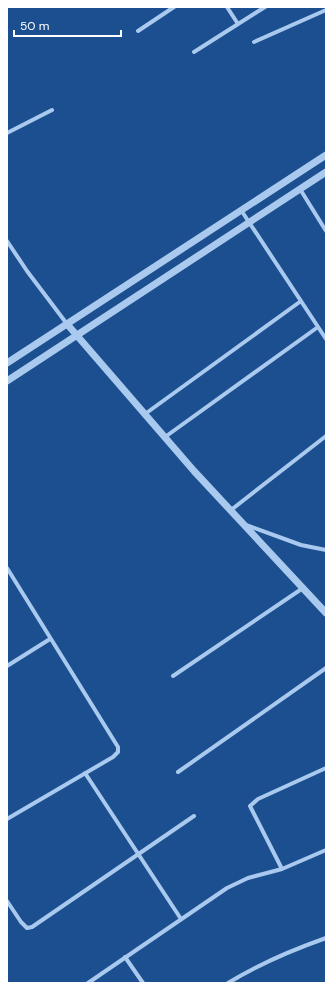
<svg xmlns="http://www.w3.org/2000/svg" width="333" height="990" font-family="'DM Sans',sans-serif">
	<style>
		.lines { fill: none; stroke-linecap: round; stroke-linejoin: round }
		.minor { stroke: #a9c9ee; stroke-width: 4 }
		.tertiary { stroke: #a9c9ee; stroke-width: 7 }
	</style>
	<rect width="100%" height="100%" fill="#1b4f8f"/>
	<g class="lines">
		<!-- minor -->
		<path class="minor" d="M 227,7 L 238,24
			M 138,31 L 174,7
			M 254,42 L 326,10
			M 194,52 L 265,7
			M 7,133 L 52,110
			M 300,189 L 326,231
			M 241,210 L 326,339
			M 7,241 L 27,271 L 67,324
			M 145,414 L 301,301
			M 165,437 L 318,327
			M 231,510 L 326,436
			M 246,525 L 301,545 L 326,550
			M 7,568 L 118,747 L 118,752 L 113,757 L 7,819
			M 7,666 L 50,639
			M 173,676 L 303,588
			M 178,772 L 326,668
			M 85,773 L 181,919
			M 282,869 L 250,806 L 258,799 L 326,768
			M 7,901 L 21,922 L 27,928 L 32,927 L 194,816
			M 125,957 L 143,983
			M 88,983 L 227,888 L 248,878 L 282,869 L 326,850
			M 228,983 C 259,964 292,950 326,938"/>
		<!-- tertiary -->
		<path class="tertiary" d="M 67,324 L 194,471 L 326,613
			M 7,363 L 326,155
			M 7,381 L 326,172"/>
	</g>
	<!-- border -->
	<rect width="333" height="990" fill="none" stroke="#ffffff" stroke-width="16"/>
	<!-- scale -->
	<path d="M14 30v6h107v-6" fill="none" stroke="#ffffff" stroke-width="2"/>
	<text x="20" y="30" font-size="12" fill="#ffffff" stroke="#1b4f8f" stroke-width="3" paint-order="stroke">50 m</text>
</svg>
